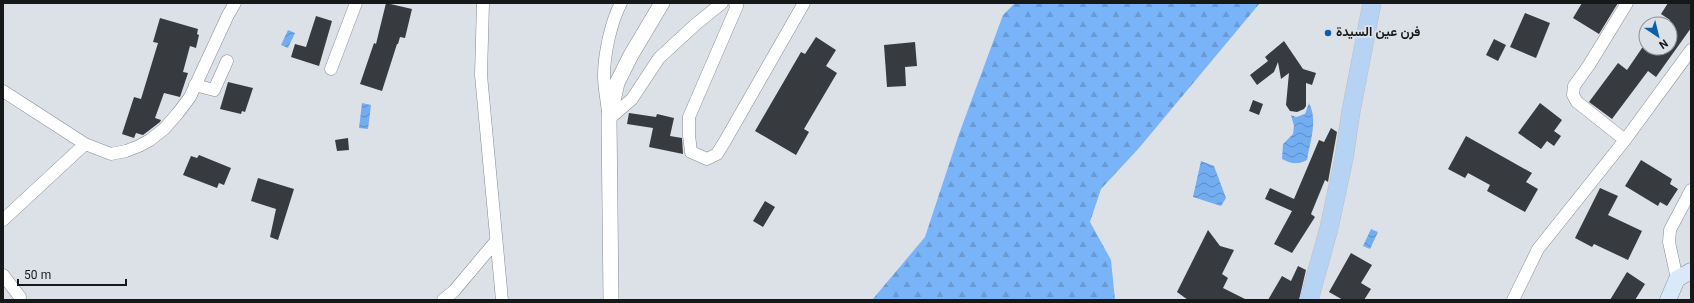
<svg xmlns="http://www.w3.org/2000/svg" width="1694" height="303" font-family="Georgia,Vazirmatn,serif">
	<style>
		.forest { fill: url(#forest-firs) }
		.water { fill: url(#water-waves) }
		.building { fill: #373b40 }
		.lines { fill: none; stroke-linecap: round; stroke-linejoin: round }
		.minor-casing { stroke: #878b91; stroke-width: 13 }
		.tertiary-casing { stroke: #878b91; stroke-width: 16 }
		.secondary-casing { stroke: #878b91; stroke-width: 17 }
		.primary-casing { stroke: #bebebf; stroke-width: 19 }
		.minor { stroke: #fff; stroke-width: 12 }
		.tertiary { stroke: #fff; stroke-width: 15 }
		.secondary { stroke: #dae9fa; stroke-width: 16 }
		.primary { stroke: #b6d3f4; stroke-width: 18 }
		.poi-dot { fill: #0c5fad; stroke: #dce1e7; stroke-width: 1.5 }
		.labels { text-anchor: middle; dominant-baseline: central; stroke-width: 4; stroke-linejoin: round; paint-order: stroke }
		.poi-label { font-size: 13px; font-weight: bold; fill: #17181a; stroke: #dce1e7; text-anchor: start }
	</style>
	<defs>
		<pattern id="forest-firs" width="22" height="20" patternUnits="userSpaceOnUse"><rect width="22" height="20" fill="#79b4f9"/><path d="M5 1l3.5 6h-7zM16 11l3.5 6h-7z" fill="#689ad5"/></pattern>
		<pattern id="water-waves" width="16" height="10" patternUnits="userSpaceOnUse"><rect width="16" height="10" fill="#72adf1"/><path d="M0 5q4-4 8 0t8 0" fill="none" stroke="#5d8cc2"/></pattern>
	</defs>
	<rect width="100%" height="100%" fill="#dce1e7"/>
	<!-- forest -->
	<path class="forest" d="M 1015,3 L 1260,3 L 1139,148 L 1101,189 L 1090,222 L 1111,260 L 1115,300 L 872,300 L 925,237 L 959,134 L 1003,15 Z"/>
	<!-- water -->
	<path class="water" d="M 288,30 L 295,33 L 288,48 L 281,45 Z
		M 362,103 L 371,105 L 368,129 L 359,128 Z
		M 1309,103 C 1318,120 1310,142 1307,160 C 1297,165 1292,164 1282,159 L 1283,144 L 1293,134 L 1294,126 L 1291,115 L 1296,117 L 1305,114 Z
		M 1201,161 L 1214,166 L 1226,198 L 1221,206 L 1193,197 Z
		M 1371,229 L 1378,232 L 1370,249 L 1363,246 Z"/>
	<!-- building -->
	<path class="building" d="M 386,3 L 412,9 L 405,38 L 400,37 L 398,44 L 397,44 L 382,91 L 360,84 L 374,43 L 376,44 Z
		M 1582,3 L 1618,3 L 1599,34 L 1573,18 Z
		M 1668,3 L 1691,3 L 1691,28 L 1656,77 L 1648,71 L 1612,119 L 1589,102 L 1618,63 L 1627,70 L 1642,48 L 1670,48 L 1670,20 L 1661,14 Z
		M 1525,13 L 1550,23 L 1536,58 L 1510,47 Z
		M 316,16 L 332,21 L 319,66 L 291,57 L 295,44 L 306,47 Z
		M 160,18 L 198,29 L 197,34 L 199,35 L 196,48 L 190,46 L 183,72 L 188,73 L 180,97 L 164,93 L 155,118 L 161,120 L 160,122 L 143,135 L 136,133 L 134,138 L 122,134 L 134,97 L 141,99 L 158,43 L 153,42 Z
		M 816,37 L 836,50 L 826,66 L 837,73 L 804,129 L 809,132 L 796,155 L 755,131 L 801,52 L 805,54 Z
		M 1494,39 L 1506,45 L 1498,61 L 1486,55 Z
		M 1284,41 L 1303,69 L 1316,73 L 1312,85 L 1306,83 L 1306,106 L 1304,109 L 1297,112 L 1290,111 L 1286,105 L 1289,73 L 1281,79 L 1278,62 L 1274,72 L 1257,85 L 1250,75 L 1268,61 L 1265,57 Z
		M 915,42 L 917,66 L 905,67 L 906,86 L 887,87 L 884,45 Z
		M 228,82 L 253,88 L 245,112 L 242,111 L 241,114 L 220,109 Z
		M 1253,100 L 1263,104 L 1259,115 L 1249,111 Z
		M 1540,103 L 1562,120 L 1554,131 L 1561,136 L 1554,146 L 1547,141 L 1541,149 L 1518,133 Z
		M 629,113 L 656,117 L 657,114 L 674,118 L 670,136 L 682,138 L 683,154 L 649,147 L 653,128 L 627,124 Z
		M 1331,128 L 1337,132 L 1328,182 L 1325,180 L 1311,214 L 1315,217 L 1292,253 L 1274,244 L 1292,211 L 1265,199 L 1270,188 L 1294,199 L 1319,140 L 1324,142 Z
		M 1466,136 L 1532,173 L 1526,182 L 1538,189 L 1525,212 L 1487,191 L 1490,185 L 1468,173 L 1465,178 L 1448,169 Z
		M 348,138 L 349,150 L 337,151 L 335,140 Z
		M 199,155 L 231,168 L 224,185 L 219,183 L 217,188 L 183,175 L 191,156 L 197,158 Z
		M 1641,160 L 1672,179 L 1670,184 L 1678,189 L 1667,206 L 1660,202 L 1658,206 L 1625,186 Z
		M 258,178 L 294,189 L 278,240 L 270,237 L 276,209 L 251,201 Z
		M 1600,188 L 1618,196 L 1608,215 L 1642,231 L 1628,260 L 1594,244 L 1592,247 L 1575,238 Z
		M 765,201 L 775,207 L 763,227 L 753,221 Z
		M 1208,230 L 1220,246 L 1234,250 L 1222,274 L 1228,278 L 1223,288 L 1247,300 L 1188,300 L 1177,292 Z
		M 1351,253 L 1372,265 L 1361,283 L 1371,289 L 1364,300 L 1343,300 L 1329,292 Z
		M 1298,266 L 1306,270 L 1299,300 L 1268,300 L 1282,276 L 1291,281 Z
		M 1627,272 L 1645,284 L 1635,300 L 1610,300 Z"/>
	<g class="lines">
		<!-- minor casing -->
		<g class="minor-casing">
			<path id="minor" d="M 483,3 L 481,75 L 502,300
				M 735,3 L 737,6 L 689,117 L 689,135 L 691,152 L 707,159 L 717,154 L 725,141 L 804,3
				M 331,69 L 356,3
				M 195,85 L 214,90 L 227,61
				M 3,91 L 85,144 L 111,154 L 126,151 L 139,146 L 150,140 L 164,129 L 178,113 L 190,97 L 228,15 L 235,3
				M 608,113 C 607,101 604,88 604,76 C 604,54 611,22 621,3
				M 609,119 L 632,99 L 659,58 L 696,24 L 722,3
				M 1625,140 L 1577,102 L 1573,95 L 1574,86 L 1589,65 L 1627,3
				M 3,220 L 85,144
				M 3,275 L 20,297
				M 1677,279 L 1669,242 L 1670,230 L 1691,190
				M 443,300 L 454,291 L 496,241
				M 1513,300 L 1538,249 L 1625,140 L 1691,50"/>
		</g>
		<!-- tertiary casing -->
		<g class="tertiary-casing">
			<path id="tertiary" d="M 611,300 L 609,119 L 617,83 L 631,55 L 662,3"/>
		</g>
		<!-- secondary casing -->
		<g class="secondary-casing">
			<path id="secondary" d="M 1668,300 L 1677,279 L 1691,271"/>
		</g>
		<!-- primary casing -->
		<g class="primary-casing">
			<path id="primary" d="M 1309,300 L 1329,228 L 1344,158 L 1351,111 L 1372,3"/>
		</g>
		<!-- minor -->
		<use href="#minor" class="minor"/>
		<!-- tertiary -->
		<use href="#tertiary" class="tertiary"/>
		<!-- secondary -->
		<use href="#secondary" class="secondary"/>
		<!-- primary -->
		<use href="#primary" class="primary"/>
	</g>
	<!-- markers -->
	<circle class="poi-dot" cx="1328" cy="33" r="4"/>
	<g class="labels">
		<!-- poi labels -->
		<g class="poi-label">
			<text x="1336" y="33">فرن عين السيدة</text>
		</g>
	</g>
	<!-- border -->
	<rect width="1694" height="303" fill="none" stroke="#17181a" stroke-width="8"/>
	<!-- north arrow -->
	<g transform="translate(1658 36) rotate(145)"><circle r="19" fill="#dce1e7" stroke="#8d9195"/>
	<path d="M0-3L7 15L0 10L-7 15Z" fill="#0c5fad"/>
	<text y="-6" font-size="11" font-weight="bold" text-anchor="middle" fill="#17181a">N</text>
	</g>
	<!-- scale -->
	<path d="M18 279v6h108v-6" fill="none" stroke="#17181a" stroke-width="2"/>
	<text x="24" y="279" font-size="12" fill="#17181a" stroke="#dce1e7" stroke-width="3" paint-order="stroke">50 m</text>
</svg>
